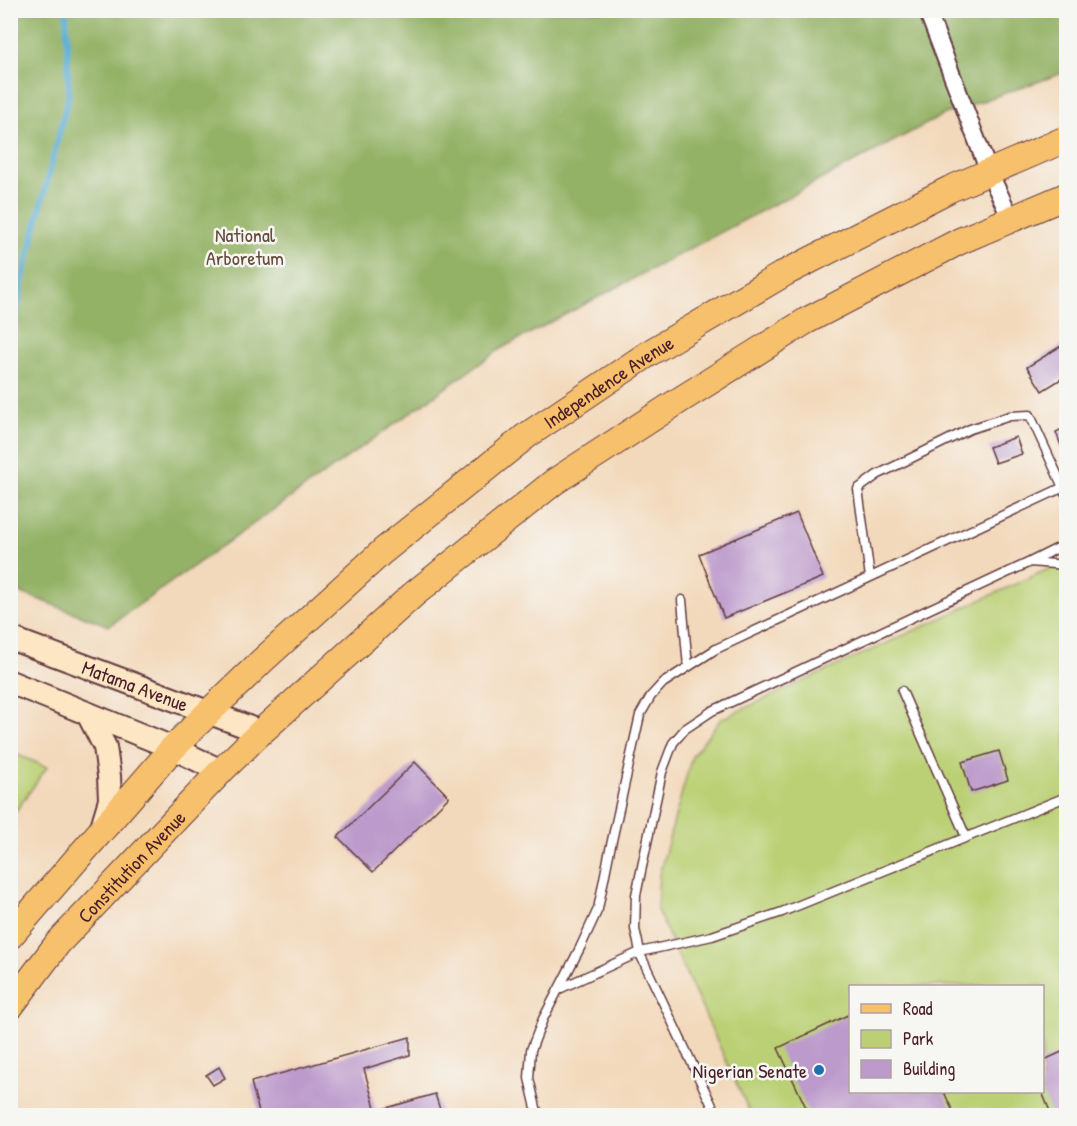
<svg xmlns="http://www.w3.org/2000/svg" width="1077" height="1126" font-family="'Patrick Hand',sans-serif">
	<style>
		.green { fill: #bbd074; stroke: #827850; stroke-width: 1.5; fill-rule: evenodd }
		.forest { fill: #94b266; stroke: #6f6848; stroke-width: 1.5 }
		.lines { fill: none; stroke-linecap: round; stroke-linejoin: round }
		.stream { stroke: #57abd3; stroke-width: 6 }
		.building { fill: #bc9acb }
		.service-casing { stroke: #633b41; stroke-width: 11 }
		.minor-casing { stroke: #633b41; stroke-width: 20 }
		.secondary-casing { stroke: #633b41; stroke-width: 26 }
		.primary-casing { stroke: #633b41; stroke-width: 28 }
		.service { stroke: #fff; stroke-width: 8 }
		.minor { stroke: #fff; stroke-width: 16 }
		.secondary { stroke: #fce6c4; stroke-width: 22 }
		.primary { stroke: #f7c06c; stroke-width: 26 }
		.poi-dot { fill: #1f6fb2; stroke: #f6f6f2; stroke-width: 2 }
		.labels { text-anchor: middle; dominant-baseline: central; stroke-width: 5; stroke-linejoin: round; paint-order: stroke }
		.park-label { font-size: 20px; fill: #664b3d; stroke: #f6f6f2 }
		.street-label { font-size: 20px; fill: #4a1f2b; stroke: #f6f6f2 }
		.poi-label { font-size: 20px; fill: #4a1f2b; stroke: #f6f6f2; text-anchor: end }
	</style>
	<rect width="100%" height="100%" fill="#f6f6f2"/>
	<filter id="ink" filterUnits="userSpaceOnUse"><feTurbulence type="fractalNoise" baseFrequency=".0167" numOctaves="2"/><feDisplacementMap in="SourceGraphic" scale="12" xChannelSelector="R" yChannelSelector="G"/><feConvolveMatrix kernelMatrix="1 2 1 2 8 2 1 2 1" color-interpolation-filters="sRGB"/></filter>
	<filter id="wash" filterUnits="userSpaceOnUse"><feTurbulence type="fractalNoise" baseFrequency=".008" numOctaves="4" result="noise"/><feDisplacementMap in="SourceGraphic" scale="24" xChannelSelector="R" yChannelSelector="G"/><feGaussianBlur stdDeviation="1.35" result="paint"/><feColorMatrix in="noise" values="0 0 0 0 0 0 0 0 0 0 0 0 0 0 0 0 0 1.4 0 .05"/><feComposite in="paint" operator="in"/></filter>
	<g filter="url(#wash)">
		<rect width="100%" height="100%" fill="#f3d9bb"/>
		<!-- green -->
		<path class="green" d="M 1066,561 L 1066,1115 L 751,1115 L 657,910 L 659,875 L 692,756 L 721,719 ZM 850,986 L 1042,986 L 1042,1092 L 850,1092 Z
			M 11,752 L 47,767 L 11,818 Z"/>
		<!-- forest -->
		<path class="forest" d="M 10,11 L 1066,11 L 1066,72 L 945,114 L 502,348 L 109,626 L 11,589 Z"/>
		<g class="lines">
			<!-- stream -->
			<path class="stream" d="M 10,348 L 24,274 L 69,94 L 66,10"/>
		</g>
		<g id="blocks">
			<!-- building -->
			<path class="building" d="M 1064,344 L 1066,349 L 1066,376 L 1042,391 L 1027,367 Z
				M 1066,427 L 1066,453 L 1064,454 L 1056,432 Z
				M 1016,437 L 1022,454 L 995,463 L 989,447 Z
				M 797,513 L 823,577 L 724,618 L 699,554 Z
				M 999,751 L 1008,780 L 971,792 L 962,762 Z
				M 415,762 L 449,797 L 373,872 L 338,837 Z
				M 850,1014 L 850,1092 L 944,1092 L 955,1116 L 810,1116 L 778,1048 Z
				M 410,1037 L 410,1055 L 364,1069 L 376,1111 L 435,1094 L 442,1116 L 260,1116 L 251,1082 Z
				M 1066,1050 L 1066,1116 L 1052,1116 L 1042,1092 L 1042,1061 Z
				M 219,1067 L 225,1078 L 213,1085 L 206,1075 Z"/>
		</g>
	</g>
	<g filter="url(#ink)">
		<use href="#blocks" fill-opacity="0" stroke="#633b41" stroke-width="1.5"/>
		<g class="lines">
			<!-- service casing -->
			<g class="service-casing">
				<path id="service" d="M 1030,562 L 1066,565
					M 870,577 L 858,489 L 877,475 L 970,429 L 1010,416 L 1030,415 L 1066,494
					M 682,600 L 688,667
					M 902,691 L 966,837
					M 559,989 L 640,952 L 712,936 L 782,912 L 1066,797
					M 539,1116 L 536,1108 L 529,1078 L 531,1050 L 543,1019 L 580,948 L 598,909 L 609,854 L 640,715 L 651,696 L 663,683 L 716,649 L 1066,486
					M 717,1116 L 641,956 L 635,929 L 636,895 L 662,772 L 673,743 L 685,729 L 712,711 L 1030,562 L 1066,544"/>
			</g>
			<!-- minor casing -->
			<g class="minor-casing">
				<path id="minor" d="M 927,10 L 989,172 L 1011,219"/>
			</g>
			<!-- secondary casing -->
			<g class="secondary-casing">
				<g id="secondary">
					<path id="s1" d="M 10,638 L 261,732"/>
					<path d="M 10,682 L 173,748 L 221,771"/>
					<path d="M 88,714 L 105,747 L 109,776 L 110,800 L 101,830"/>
				</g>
			</g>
			<!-- primary casing -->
			<g class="primary-casing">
				<g id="primary">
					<path id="s2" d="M 10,936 L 173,748 L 209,712 L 263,660 L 383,551 L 526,436 L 651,352 L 785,273 L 950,189 L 1066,139"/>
					<path id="s3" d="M 10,1007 L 58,943 L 221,771 L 261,732 L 414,594 L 554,482 L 680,400 L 806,321 L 960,241 L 1066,196"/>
				</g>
			</g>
			<!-- service -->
			<use href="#service" class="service"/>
			<!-- minor -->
			<use href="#minor" class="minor"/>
			<!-- secondary -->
			<use href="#secondary" class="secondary"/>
			<!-- primary -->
			<use href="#primary" class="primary"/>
		</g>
	</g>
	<!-- markers -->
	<circle class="poi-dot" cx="819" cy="1070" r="6"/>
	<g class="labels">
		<!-- park labels -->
		<g class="park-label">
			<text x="245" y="234">National<tspan x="245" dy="23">Arboretum</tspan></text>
		</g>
		<!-- street labels -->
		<g class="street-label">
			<text stroke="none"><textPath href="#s2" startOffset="819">Independence Avenue</textPath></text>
			<text stroke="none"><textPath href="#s1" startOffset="134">Matama Avenue</textPath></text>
			<text stroke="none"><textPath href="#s3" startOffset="186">Constitution Avenue</textPath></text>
		</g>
		<!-- poi labels -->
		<g class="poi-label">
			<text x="807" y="1070">Nigerian Senate</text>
		</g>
	</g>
	<!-- margin -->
	<rect width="1077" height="1126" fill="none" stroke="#f6f6f2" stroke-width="36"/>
	<!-- legend -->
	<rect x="849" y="985" width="195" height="108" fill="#f6f6f2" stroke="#b1a0a2" stroke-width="1.5"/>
	<rect x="861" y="1004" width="30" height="9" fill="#f7c06c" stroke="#b1a0a2" stroke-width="1.5"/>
	<text x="903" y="1015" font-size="18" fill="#4a1f2b">Road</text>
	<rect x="861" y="1030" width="30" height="18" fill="#bbd074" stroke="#b1a0a2" stroke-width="1.5"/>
	<text x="903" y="1045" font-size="18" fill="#4a1f2b">Park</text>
	<rect x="861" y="1060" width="30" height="18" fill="#bc9acb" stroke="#b1a0a2" stroke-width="1.5"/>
	<text x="903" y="1075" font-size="18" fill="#4a1f2b">Building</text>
</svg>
